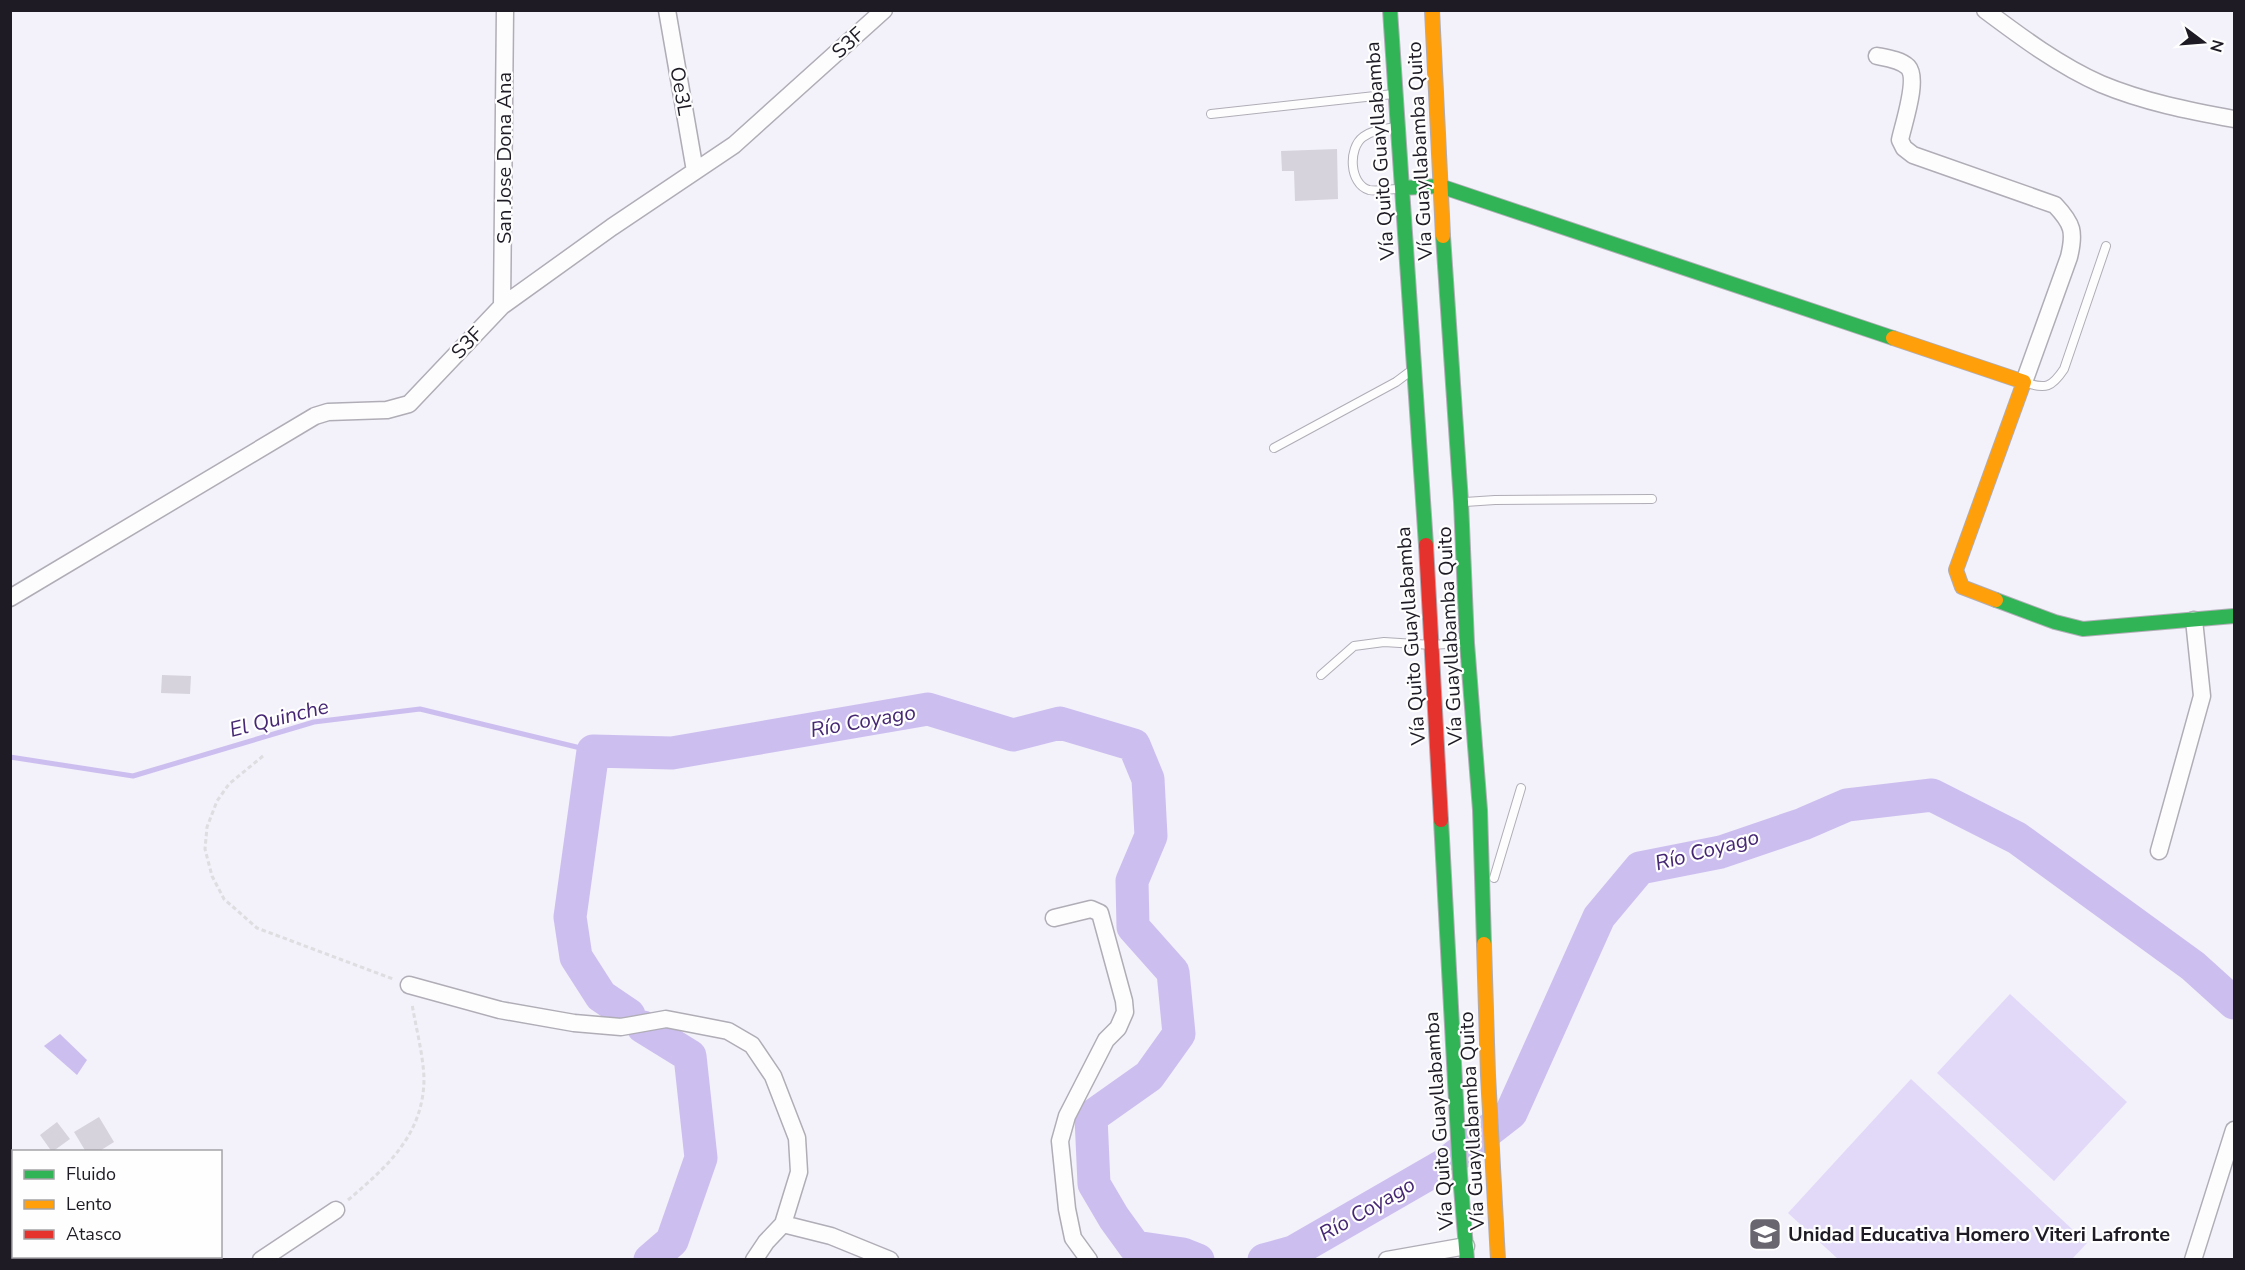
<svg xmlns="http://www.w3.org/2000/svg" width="2245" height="1270" font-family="'Nunito Sans',sans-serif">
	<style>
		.green { fill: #e2d9f9 }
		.water { fill: #ccbeef }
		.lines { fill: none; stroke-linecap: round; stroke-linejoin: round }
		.stream { stroke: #ccbeef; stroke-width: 5 }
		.river { stroke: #ccbeef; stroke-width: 33 }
		.building { fill: #d6d3dc }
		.lane-casing { stroke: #b0adb6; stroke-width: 10 }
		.street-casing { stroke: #b0adb6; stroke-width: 19 }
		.fast-casing { stroke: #b0adb6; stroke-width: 16 }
		.slow-casing { stroke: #b0adb6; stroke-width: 16 }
		.jam-casing { stroke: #b0adb6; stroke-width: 16 }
		.path { stroke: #dedde0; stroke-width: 3; stroke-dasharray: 4.5 3; stroke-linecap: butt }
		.lane { stroke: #fdfdfe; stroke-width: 8 }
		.street { stroke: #fdfdfe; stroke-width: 16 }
		.fast { stroke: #30b455; stroke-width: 14 }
		.slow { stroke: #ff9f0a; stroke-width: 14 }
		.jam { stroke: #e5322d; stroke-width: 14 }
		.labels { text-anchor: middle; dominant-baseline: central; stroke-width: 4.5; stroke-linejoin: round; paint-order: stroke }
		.street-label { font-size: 20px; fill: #1e1b25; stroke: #fefefe }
		.poi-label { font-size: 20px; font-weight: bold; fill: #1e1b25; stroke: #fefefe; text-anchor: start }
		.water-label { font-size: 21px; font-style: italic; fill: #462773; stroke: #fefefe }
	</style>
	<rect width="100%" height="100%" fill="#f3f1fa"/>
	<!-- green -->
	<path class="green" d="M 2010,994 L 2127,1102 L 2054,1181 L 1937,1073 Z
		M 1911,1079 L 2087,1243 L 2072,1259 L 1838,1259 L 1788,1213 Z"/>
	<!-- water -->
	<path class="water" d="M 60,1034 L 87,1060 L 77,1075 L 44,1046 Z"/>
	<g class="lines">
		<!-- stream -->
		<path class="stream" d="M 10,757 L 133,776 L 314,722 L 420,709 L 593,751"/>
		<!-- river -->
		<path class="river" d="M 629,1015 L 601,996 L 576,957 L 570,917 L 593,751 L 672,753 L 928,709 L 1013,735 L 1060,723 L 1134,745 L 1148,779 L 1151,836 L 1132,881 L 1133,927 L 1173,972 L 1179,1034 L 1149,1076 L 1091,1117 L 1094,1184 L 1114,1218 L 1135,1247 L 1183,1254 L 1198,1260
			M 643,1027 L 690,1056 L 701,1158 L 672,1241 L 650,1260
			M 1264,1260 L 1293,1252 L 1444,1165 L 1511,1113 L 1599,917 L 1640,868 L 1721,852 L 1803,824 L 1847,805 L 1932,795 L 2017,838 L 2193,966 L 2234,1003"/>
	</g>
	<!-- building -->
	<path class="building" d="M 1337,149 L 1338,199 L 1295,201 L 1294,171 L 1282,171 L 1281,151 Z
		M 162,675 L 191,676 L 190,694 L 161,693 Z
		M 99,1117 L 114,1142 L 98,1152 L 86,1152 L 74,1132 Z
		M 57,1122 L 70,1139 L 52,1152 L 40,1135 Z"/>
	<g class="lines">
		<!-- lane casing -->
		<g class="lane-casing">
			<path id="lane" d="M 1211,114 L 1393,94
				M 1395,127 C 1384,129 1372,130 1363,137 C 1348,148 1349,184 1369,190 C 1377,192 1389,189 1397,189
				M 2024,382 C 2046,390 2052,387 2064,369 L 2106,246
				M 1274,448 L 1396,382 L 1408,373
				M 1465,502 L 1495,500 L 1652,499
				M 1321,675 L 1354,646 L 1384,642 L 1432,645 L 1461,643
				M 1494,878 L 1521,788"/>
		</g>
		<!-- street casing -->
		<g class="street-casing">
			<path id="street" d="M 667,10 L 695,171
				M 1985,10 C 2021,37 2060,66 2101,84 C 2144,102 2190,111 2234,119
				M 1877,56 C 1887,58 1901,60 1908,67 C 1919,79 1903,125 1900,140 L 1904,148 L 1913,155 L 2055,205 C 2073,224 2075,232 2069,257 L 2024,382
				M 502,306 L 505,10
				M 10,598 L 315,416 L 328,412 L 387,410 L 409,404 L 502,306 L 612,227 L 734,145 L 884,10
				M 2159,851 L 2202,696 L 2194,620
				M 1054,918 L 1091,909 L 1100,913 L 1124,1001 L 1125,1012 L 1118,1028 L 1106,1040 L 1067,1116 L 1060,1141 L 1067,1209 L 1073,1238 L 1089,1260
				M 409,985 L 500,1010 L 574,1023 L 621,1027 L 666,1019 L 728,1031 L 752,1045 L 773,1076 L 797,1138 L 799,1172 L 783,1224 L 766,1242 L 754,1260
				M 783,1224 L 831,1236 L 890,1260
				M 261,1260 L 336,1210
				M 1387,1260 L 1466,1246
				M 2193,1260 L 2234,1130"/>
		</g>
		<!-- fast casing -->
		<g class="fast-casing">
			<path id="fast" d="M 1390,10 L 1426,545
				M 1402,188 L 1440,186 L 1893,338
				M 1443,236 L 1461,502 L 1467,643 L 1480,810 L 1484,944
				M 1996,600 L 2055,622 L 2083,629 L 2234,616
				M 1441,820 L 1460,1175 L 1467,1260"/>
		</g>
		<!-- slow casing -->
		<g class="slow-casing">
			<path id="slow" d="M 1432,10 L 1443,236
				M 1893,338 L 2024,382 L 1956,570 L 1962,587 L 1996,600
				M 1484,944 L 1488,1075 L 1498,1260"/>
		</g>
		<!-- jam casing -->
		<g class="jam-casing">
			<path id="jam" d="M 1426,545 L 1441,820"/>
		</g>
		<!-- path -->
		<path class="path" d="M 263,756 L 229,784 L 217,801 L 207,827 L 205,849 L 212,876 L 224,899 L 257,928 L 393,979
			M 348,1200 C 387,1167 424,1134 424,1078 C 423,1054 416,1028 412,1004"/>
		<!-- lane -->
		<use href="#lane" class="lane"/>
		<!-- street -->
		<use href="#street" class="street"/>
		<!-- fast -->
		<use href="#fast" class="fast"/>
		<!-- slow -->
		<use href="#slow" class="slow"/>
		<!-- jam -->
		<use href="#jam" class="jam"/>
	</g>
	<!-- icons -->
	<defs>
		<g id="school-square" transform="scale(1.725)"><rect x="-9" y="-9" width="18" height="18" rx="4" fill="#696670" stroke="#fefefe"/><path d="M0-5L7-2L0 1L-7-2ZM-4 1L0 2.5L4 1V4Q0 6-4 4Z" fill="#fff"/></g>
	</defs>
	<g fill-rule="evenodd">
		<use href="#school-square" x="1765" y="1234"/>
	</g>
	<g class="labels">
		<!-- street labels -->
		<g class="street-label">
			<text transform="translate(848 43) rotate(-42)">S3F</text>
			<text transform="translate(681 91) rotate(80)">Oe3L</text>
			<text transform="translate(1380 151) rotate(-94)">Vía Quito Guayllabamba</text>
			<text transform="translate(1420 151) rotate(-93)">Vía Guayllabamba Quito</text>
			<text transform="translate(504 158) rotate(-90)">San Jose Dona Ana</text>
			<text transform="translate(467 343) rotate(-46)">S3F</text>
			<text transform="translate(1411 636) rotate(-94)">Vía Quito Guayllabamba</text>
			<text transform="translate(1450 636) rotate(-93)">Vía Guayllabamba Quito</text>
			<text transform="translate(1439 1121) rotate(-94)">Vía Quito Guayllabamba</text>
			<text transform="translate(1472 1121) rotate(-93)">Vía Guayllabamba Quito</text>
		</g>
		<!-- poi labels -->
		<g class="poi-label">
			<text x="1788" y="1234">Unidad Educativa Homero Viteri Lafronte</text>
		</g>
		<!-- water labels -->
		<g class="water-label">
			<text transform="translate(279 718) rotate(-14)">El Quinche</text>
			<text transform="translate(863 721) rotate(-10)">Río Coyago</text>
			<text transform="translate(1707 850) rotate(-15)">Río Coyago</text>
			<text transform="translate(1367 1209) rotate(-30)">Río Coyago</text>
		</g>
	</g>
	<!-- border -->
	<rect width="2245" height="1270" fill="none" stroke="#1e1b25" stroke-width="24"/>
	<!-- legend -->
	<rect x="12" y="1150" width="210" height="108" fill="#fefefe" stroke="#a4a3a7" stroke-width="1.5"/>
	<rect x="24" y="1170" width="30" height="9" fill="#30b455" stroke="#a4a3a7" stroke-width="1.5"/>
	<text x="66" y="1180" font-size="18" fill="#1e1b25">Fluido</text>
	<rect x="24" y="1200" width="30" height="9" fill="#ff9f0a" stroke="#a4a3a7" stroke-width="1.5"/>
	<text x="66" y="1210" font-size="18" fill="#1e1b25">Lento</text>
	<rect x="24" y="1230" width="30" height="9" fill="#e5322d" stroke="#a4a3a7" stroke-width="1.5"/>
	<text x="66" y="1240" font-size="18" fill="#1e1b25">Atasco</text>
	<!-- north arrow -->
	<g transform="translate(2203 42) rotate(106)" stroke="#fefefe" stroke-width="4.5" paint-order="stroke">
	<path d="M0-4.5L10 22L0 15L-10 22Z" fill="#1e1b25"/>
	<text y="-9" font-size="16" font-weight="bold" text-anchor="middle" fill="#1e1b25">N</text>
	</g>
</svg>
